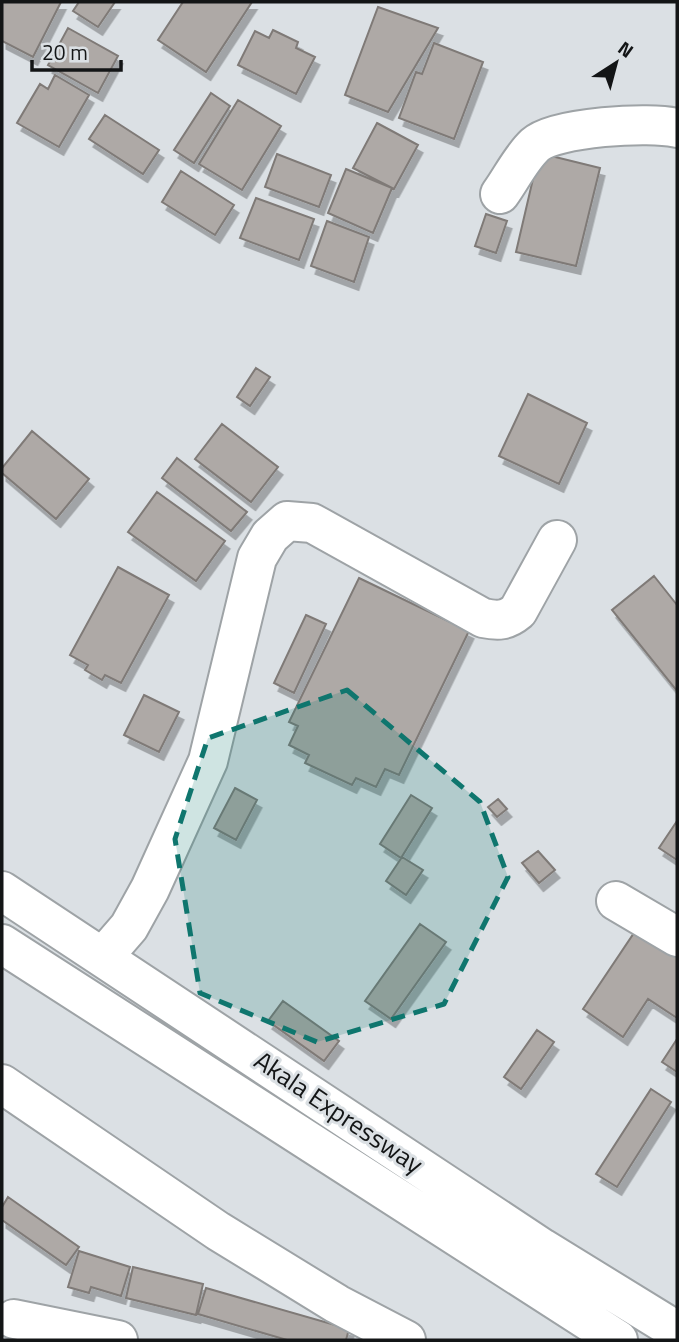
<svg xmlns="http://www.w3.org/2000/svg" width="679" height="1342" font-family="'Titillium Web',sans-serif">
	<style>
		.building { fill: #aea9a6; stroke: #7f7a77; stroke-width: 2; filter: url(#shadow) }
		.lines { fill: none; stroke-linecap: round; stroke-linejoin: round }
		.minor-casing { stroke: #9ea3a6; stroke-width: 42 }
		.major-casing { stroke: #9ea3a6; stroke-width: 42 }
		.minor { stroke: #fff; stroke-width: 38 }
		.major { stroke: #fff; stroke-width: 38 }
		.marked { fill: #0f766e; fill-opacity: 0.2; stroke: #0f766e; stroke-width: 5; stroke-dasharray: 14 9; stroke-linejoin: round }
		.labels { text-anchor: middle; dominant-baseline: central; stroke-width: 6; stroke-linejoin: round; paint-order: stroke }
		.street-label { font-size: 26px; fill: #131516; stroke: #dbe0e4 }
	</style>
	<defs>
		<filter id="shadow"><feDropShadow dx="4.5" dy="8" stdDeviation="0" flood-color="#0004"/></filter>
	</defs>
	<rect width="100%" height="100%" fill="#dbe0e4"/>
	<!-- building -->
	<path class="building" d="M 2,2 L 61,2 L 33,57 L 2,41 Z
		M 79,2 L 115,2 L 98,27 L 73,11 Z
		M 183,2 L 252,2 L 206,72 L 158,40 Z
		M 378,7 L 438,28 L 388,112 L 345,95 Z
		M 68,28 L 118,56 L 98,93 L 48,65 Z
		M 273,30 L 298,42 L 296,48 L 315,57 L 296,94 L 238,65 L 255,31 L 269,38 Z
		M 434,43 L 483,62 L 454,139 L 399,118 L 416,72 L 422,74 Z
		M 55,75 L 89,95 L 59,147 L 17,123 L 40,84 L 48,89 Z
		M 211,93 L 230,106 L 194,163 L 174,150 Z
		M 238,100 L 281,126 L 242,190 L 199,164 Z
		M 105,115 L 159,150 L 143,174 L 89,139 Z
		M 377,123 L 418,145 L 394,189 L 353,168 Z
		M 539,153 L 600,168 L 576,266 L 516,252 Z
		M 277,154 L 331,175 L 319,207 L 265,187 Z
		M 346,169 L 392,188 L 373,233 L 328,213 Z
		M 181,171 L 234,205 L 215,235 L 162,202 Z
		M 256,198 L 314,219 L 299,260 L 240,238 Z
		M 486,214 L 507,221 L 496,253 L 475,246 Z
		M 327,221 L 369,237 L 354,282 L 311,266 Z
		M 256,368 L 270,377 L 250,406 L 237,397 Z
		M 528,394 L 587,423 L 559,484 L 499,456 Z
		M 222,424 L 278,467 L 251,502 L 195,459 Z
		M 32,431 L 89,479 L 56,519 L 2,473 L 2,468 Z
		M 177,458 L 247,512 L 231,531 L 162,478 Z
		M 157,492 L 225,541 L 196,581 L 128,532 Z
		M 118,567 L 169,595 L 121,683 L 105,675 L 102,680 L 85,670 L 88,665 L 70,655 Z
		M 654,576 L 677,605 L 677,691 L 612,610 Z
		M 359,578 L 469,631 L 399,775 L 385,769 L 376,787 L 356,778 L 352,785 L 305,763 L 309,755 L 289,745 L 298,726 L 289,722 Z
		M 306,615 L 326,624 L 294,693 L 274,683 Z
		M 144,695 L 179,712 L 159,752 L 124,735 Z
		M 235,788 L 257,800 L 236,840 L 214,828 Z
		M 411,795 L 432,808 L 401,858 L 380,844 Z
		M 498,799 L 507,809 L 497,817 L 488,807 Z
		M 677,821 L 677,860 L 659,848 Z
		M 538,851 L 555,870 L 539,883 L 522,863 Z
		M 402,857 L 423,870 L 406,895 L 386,881 Z
		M 420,924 L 446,942 L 391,1019 L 365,1001 Z
		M 640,924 L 677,949 L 677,1018 L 648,999 L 623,1037 L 583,1009 Z
		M 283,1001 L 339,1041 L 324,1061 L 268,1021 Z
		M 537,1030 L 554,1042 L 521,1089 L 504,1077 Z
		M 677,1039 L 677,1072 L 662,1062 Z
		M 651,1089 L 671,1102 L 617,1187 L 596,1174 Z
		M 8,1197 L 79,1247 L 66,1265 L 2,1220 L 2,1207 Z
		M 79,1251 L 130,1267 L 121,1296 L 91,1287 L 89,1293 L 68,1287 Z
		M 133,1267 L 203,1284 L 196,1315 L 126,1298 Z
		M 206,1288 L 349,1329 L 346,1340 L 287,1340 L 198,1314 Z"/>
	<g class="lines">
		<!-- minor casing -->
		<g class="minor-casing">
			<path id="minor" d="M 500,194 C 511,179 521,158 535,145 C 554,127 651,121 677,128
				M 616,901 L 677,937
				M 103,957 L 129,927 L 150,889 L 208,761 L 257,558 L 270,536 L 287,521 L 312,523 L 483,618 C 498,621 506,621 518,611 L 557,540
				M 2,1084 L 218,1231 L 337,1304 L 406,1340
				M 14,1319 L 118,1340"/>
		</g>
		<!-- major casing -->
		<g class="major-casing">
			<path id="major" d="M 2,891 L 542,1248 L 677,1331
				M 2,944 L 618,1340"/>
		</g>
		<!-- minor -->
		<use href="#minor" class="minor"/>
		<!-- major -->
		<use href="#major" class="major"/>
	</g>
	<!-- marked area -->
	<path class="marked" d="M 347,690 L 480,802 L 508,877 L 444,1004 L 317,1042 L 200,993 L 175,839 L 208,738 Z"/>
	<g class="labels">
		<!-- street labels -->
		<g class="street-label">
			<text transform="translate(339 1112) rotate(34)">Akala Expressway</text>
		</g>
	</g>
	<!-- border -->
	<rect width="679" height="1342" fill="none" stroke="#131516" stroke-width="7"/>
	<!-- north arrow -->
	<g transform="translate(616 63) rotate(36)" stroke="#dbe0e4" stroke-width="5" paint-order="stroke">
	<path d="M0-5L12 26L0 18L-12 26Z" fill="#131516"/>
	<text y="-10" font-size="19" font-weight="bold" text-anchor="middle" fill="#131516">N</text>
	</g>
	<!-- scale -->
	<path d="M32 60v10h89v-10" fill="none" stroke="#131516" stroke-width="3.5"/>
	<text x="42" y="60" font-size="21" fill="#131516" stroke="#dbe0e4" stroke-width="5" paint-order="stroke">20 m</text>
</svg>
